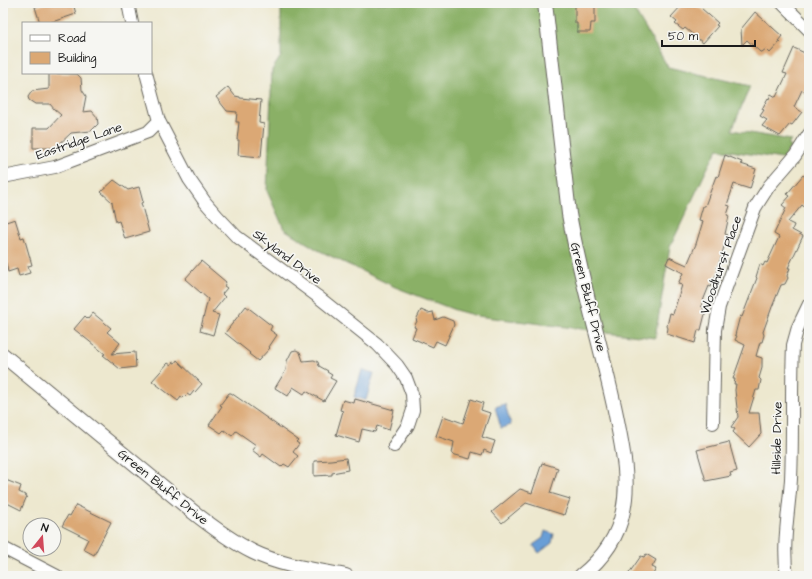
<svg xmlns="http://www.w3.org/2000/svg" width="812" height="579" font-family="'Architects Daughter',sans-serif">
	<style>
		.forest { fill: #8ab066; stroke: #536641 }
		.water { fill: #699ed6; stroke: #425d79 }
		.building { fill: #dba874 }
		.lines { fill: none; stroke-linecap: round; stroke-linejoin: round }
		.minor-casing { stroke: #65635b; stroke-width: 14 }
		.tertiary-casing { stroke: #65635b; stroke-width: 16 }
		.minor { stroke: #fff; stroke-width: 12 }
		.tertiary { stroke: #fff; stroke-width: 14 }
		.labels { text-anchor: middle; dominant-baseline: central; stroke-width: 3.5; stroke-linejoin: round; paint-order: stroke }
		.street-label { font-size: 13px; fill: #1c1c1c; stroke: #f6f6f2 }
	</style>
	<rect width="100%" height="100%" fill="#f6f6f2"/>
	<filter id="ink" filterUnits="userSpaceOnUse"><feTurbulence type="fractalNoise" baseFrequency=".025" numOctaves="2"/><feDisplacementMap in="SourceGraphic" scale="8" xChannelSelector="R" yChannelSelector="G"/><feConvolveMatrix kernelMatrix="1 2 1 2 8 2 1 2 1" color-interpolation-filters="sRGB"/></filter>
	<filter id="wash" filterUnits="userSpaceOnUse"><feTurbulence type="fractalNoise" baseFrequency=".012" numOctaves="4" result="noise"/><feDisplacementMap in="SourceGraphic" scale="16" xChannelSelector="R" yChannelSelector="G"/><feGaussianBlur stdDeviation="0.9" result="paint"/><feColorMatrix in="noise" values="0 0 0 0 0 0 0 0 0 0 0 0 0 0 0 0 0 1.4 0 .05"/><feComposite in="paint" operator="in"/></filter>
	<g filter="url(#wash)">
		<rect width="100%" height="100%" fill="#ede8cf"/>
		<!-- forest -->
		<path class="forest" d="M 281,3 L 634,3 L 633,8 L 668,67 L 750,86 L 732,130 L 791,140 L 788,146 L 791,147 L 782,159 L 718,149 L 708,167 L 670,247 L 655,338 L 477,316 L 455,310 L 395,287 L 318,250 L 284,229 L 267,191 L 272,70 L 281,56 Z"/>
		<!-- water -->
		<path class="water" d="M 362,370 L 374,373 L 366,400 L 354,397 Z
			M 505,404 L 511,425 L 501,428 L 495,407 Z
			M 545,531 L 554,534 L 552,543 L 539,553 L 533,545 L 543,538 Z"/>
		<g id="blocks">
			<!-- building -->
			<path class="building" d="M 46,3 L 73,3 L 76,14 L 49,23 L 40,23 L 35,7 Z
				M 575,3 L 595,3 L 595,23 L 591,23 L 590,32 L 577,32 L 577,23 L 575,23 Z
				M 688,3 L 694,3 L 700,9 L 701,8 L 718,23 L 716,25 L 718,26 L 703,43 L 685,28 L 683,30 L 675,24 L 677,22 L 671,17 L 682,5 L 684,7 Z
				M 755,12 L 782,36 L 778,41 L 780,42 L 770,53 L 766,49 L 762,52 L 760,52 L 747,40 L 742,45 L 741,29 Z
				M 794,48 L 809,55 L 809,84 L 805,92 L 802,90 L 794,107 L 802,112 L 792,125 L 790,124 L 780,136 L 762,126 L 767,120 L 760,116 L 764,110 L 762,109 L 768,98 L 769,99 L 771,94 L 776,97 L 787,74 L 783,73 Z
				M 49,73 L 77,74 L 81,78 L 82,90 L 86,96 L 83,112 L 92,111 L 97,117 L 98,124 L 91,131 L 71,133 L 55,148 L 33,148 L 33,128 L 49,128 L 61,115 L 54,109 L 50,104 L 35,104 L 29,100 L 28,97 L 32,91 L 49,89 Z
				M 228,87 L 235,96 L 240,97 L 240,98 L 261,100 L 259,123 L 264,124 L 261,157 L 238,155 L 239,140 L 237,140 L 239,122 L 236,122 L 237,112 L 227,111 L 216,97 Z
				M 725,155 L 742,162 L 741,164 L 756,169 L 750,189 L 734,184 L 727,205 L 730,206 L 727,215 L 729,216 L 725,234 L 727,235 L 721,258 L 717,268 L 719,268 L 711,287 L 709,286 L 701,306 L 704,307 L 702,313 L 705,314 L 701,330 L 698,330 L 695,343 L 667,334 L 668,328 L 667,326 L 670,313 L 673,314 L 682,285 L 678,284 L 683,273 L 666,264 L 669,257 L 687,265 L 696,244 L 703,221 L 699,220 L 703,206 L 705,206 L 716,176 L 718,177 Z
				M 803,175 L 809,180 L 809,211 L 802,205 L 788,222 L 794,225 L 792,230 L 803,236 L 788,268 L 790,268 L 787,276 L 788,278 L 785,284 L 781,285 L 772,307 L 763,332 L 764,335 L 762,342 L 760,342 L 756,356 L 762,358 L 762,368 L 759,378 L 761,380 L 759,390 L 756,390 L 749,413 L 759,413 L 761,434 L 749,447 L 733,432 L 735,429 L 731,427 L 738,417 L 735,390 L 736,384 L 734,384 L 735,379 L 733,379 L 745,345 L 735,340 L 737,336 L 735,335 L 740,316 L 742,317 L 757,278 L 756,277 L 760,264 L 763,266 L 765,262 L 767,263 L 779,237 L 774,234 L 786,208 L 782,205 L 790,196 L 787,194 Z
				M 114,180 L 128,190 L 139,187 L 143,202 L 141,203 L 149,232 L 125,239 L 119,221 L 116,222 L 112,202 L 101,192 Z
				M 15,219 L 21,238 L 24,237 L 32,265 L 28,266 L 30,273 L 19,276 L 17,269 L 8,272 L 6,263 L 3,264 L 3,223 Z
				M 201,261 L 226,282 L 224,286 L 227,288 L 222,294 L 225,297 L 212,313 L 219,315 L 213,335 L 200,331 L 208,299 L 185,279 Z
				M 246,306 L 272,326 L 270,330 L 277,335 L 269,347 L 270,348 L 258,361 L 249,354 L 250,353 L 225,333 Z
				M 421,310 L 428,313 L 433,312 L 435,320 L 443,317 L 453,321 L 454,325 L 445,345 L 436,341 L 433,347 L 412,338 L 416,328 L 414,327 L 417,321 L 416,320 Z
				M 93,313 L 111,328 L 107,332 L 120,343 L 112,354 L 135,352 L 136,367 L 120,369 L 103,355 L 105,354 L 74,329 L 85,316 L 88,319 Z
				M 296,350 L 300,352 L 303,361 L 314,360 L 318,362 L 319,366 L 328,371 L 327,372 L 332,375 L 330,378 L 336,381 L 324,401 L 306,391 L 304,394 L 293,387 L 288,396 L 275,388 L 286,370 L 287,361 L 292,351 Z
				M 177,360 L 202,384 L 195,392 L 194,391 L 190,396 L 187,394 L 183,398 L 181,397 L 178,401 L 152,381 L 168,363 L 171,365 L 173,362 L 175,363 Z
				M 229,393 L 231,393 L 244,402 L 298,440 L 296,442 L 299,444 L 293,452 L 298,456 L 289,467 L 284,464 L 281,467 L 263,454 L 261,457 L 252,450 L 256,445 L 236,431 L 232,436 L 224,430 L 221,433 L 209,425 L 222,406 L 220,405 Z
				M 355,399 L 394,410 L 389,430 L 377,426 L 375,432 L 362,429 L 359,442 L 336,435 L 343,411 L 340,410 L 343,400 L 354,403 Z
				M 471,399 L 483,403 L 481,410 L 490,413 L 482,437 L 495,441 L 491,453 L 484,450 L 482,455 L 472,452 L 470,459 L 452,454 L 454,442 L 436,436 L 443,416 L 463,423 Z
				M 729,442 L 737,471 L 730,473 L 731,476 L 706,481 L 697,450 Z
				M 346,458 L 348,470 L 332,473 L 332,475 L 314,476 L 314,461 L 331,460 Z
				M 542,463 L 558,468 L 550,493 L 570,499 L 564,515 L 526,503 L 502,523 L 492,512 L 520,489 L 532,493 Z
				M 3,479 L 21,486 L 19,492 L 27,496 L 21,510 L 3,501 Z
				M 76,505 L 111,522 L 94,555 L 83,549 L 88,539 L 62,526 L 68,515 L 70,516 Z
				M 646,554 L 656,560 L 652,567 L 656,569 L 652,576 L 627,576 L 641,556 L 644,557 Z"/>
		</g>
	</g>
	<g filter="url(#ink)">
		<use href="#blocks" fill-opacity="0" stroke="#65635b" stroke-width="1"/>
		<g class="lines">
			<!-- minor casing -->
			<g class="minor-casing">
				<path id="minor" d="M 128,3 L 132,23
					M 782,3 L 809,30
					M 146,73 L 159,121 L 189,179 L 205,202 L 218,217 L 236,236 L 317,296 L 377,344 L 397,365 L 406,378 L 412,394 L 413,410 L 408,425 L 394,446
					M 3,177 L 55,167 L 148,132 L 159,121
					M 713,423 L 715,330 L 719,307 L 755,208 L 769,186 L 795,156 L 809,134
					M 3,548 L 57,576
					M 787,576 C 782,544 789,511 791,479 C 793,434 791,390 793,345 L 798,327 L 809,304"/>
			</g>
			<!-- tertiary casing -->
			<g class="tertiary-casing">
				<path id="tertiary" d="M 545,3 L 569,214 C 581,282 602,348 616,415 C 622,446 630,480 623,511 C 618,538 602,559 581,576
					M 3,355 L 192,511 C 211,526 231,541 253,552 C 282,566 315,570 346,576"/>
			</g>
			<!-- minor -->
			<use href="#minor" class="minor"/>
			<!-- tertiary -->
			<use href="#tertiary" class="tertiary"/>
		</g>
	</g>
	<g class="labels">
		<!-- street labels -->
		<g class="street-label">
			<text transform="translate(79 141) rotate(-19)">Eastridge Lane</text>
			<text transform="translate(287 257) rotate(37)">Skyland Drive</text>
			<text transform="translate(721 265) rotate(-71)">Woodhurst Place</text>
			<text transform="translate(588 297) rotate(76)">Green Bluff Drive</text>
			<text transform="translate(777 438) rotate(-89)">Hillside Drive</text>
			<text transform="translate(163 487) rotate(39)">Green Bluff Drive</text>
		</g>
	</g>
	<!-- margin -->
	<rect width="812" height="579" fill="none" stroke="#f6f6f2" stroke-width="16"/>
	<!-- legend -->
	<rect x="22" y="22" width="130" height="52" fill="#f6f6f2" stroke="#9f9f9c"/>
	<rect x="30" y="35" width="20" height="6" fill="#ffffff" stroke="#9f9f9c"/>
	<text x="58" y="42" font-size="12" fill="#1c1c1c">Road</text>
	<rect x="30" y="52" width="20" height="12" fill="#dba874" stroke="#9f9f9c"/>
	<text x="58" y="62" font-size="12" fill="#1c1c1c">Building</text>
	<!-- north arrow -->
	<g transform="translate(42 537) rotate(17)"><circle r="19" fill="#f6f6f2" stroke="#9f9f9c"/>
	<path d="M0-3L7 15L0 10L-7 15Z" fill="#d1495b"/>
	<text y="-6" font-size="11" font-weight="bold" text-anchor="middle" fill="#1c1c1c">N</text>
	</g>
	<!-- scale -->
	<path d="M662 40v6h93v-6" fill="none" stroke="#1c1c1c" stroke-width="2"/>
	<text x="668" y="40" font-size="12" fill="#1c1c1c" stroke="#f6f6f2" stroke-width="3" paint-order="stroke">50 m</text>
</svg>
